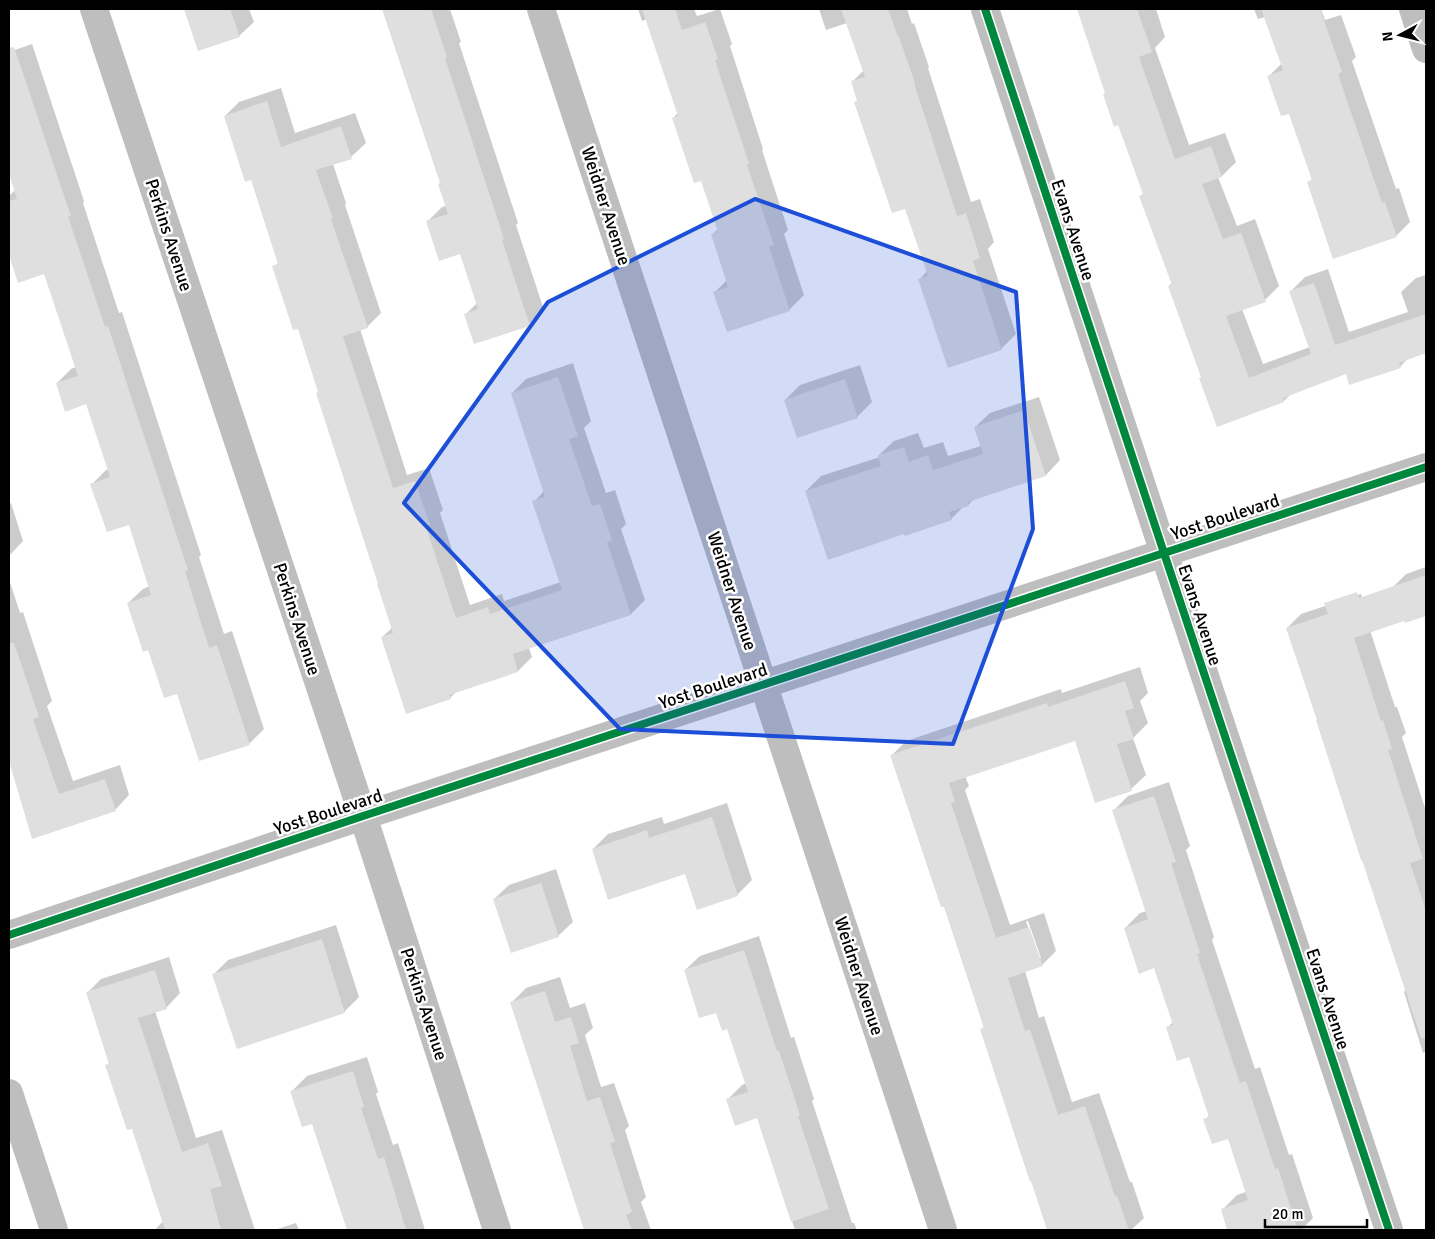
<svg xmlns="http://www.w3.org/2000/svg" width="1435" height="1239" font-family="Signika,sans-serif">
	<style>
		.shadow { fill: #0003; fill-rule: evenodd }
		.building { fill: #dfdfdf }
		.lines { fill: none; stroke-linecap: round; stroke-linejoin: round }
		.minor { stroke: #bebebe; stroke-width: 28 }
		.cycleway-casing { stroke: #fff; stroke-width: 11 }
		.cycleway { stroke: #00873e; stroke-width: 8 }
		.marked { fill: #1d4ed8; fill-opacity: 0.2; stroke: #1d4ed8; stroke-width: 4; stroke-linejoin: round }
		.labels { text-anchor: middle; dominant-baseline: central; stroke-width: 5; stroke-linejoin: round; paint-order: stroke }
		.street-label { font-size: 18px; fill: #000; stroke: #fff }
	</style>
	<rect width="100%" height="100%" fill="#fff"/>
	<!-- shadow -->
	<path class="shadow" d="M 186,9 L 249,9 L 254,22 L 239,36 L 199,50 Z
		M 383,9 L 450,9 L 461,42 L 459,43 L 518,223 L 516,225 L 544,310 L 529,324 L 466,314 L 477,303 L 461,252 L 428,221 L 442,207 L 446,206 L 441,183 Z
		M 638,9 L 694,9 L 697,16 L 720,9 L 732,44 L 730,46 L 763,149 L 762,150 L 788,230 L 784,234 L 804,295 L 789,310 L 715,292 L 727,280 L 713,234 L 718,229 L 702,179 L 673,118 L 678,113 L 647,19 L 642,21 Z
		M 819,9 L 907,9 L 912,24 L 914,23 L 929,67 L 928,68 L 971,202 L 980,199 L 994,242 L 988,249 L 1016,334 L 1001,349 L 920,279 L 927,271 L 906,207 L 858,100 L 852,82 L 864,70 L 847,23 L 826,30 Z
		M 1078,9 L 1156,9 L 1165,37 L 1155,48 L 1189,145 L 1225,133 L 1236,162 L 1222,176 L 1218,177 L 1237,226 L 1255,219 L 1279,286 L 1265,300 L 1242,309 L 1263,364 L 1310,347 L 1291,291 L 1305,277 L 1328,269 L 1349,332 L 1408,312 L 1401,292 L 1416,278 L 1426,275 L 1426,352 L 1408,358 L 1400,367 L 1347,372 L 1292,393 L 1284,401 L 1218,425 L 1202,377 L 1169,286 L 1172,283 L 1141,196 L 1144,193 L 1119,124 L 1104,94 L 1106,92 Z
		M 1254,9 L 1321,9 L 1325,20 L 1341,15 L 1356,57 L 1352,61 L 1396,189 L 1399,188 L 1410,222 L 1396,236 L 1309,182 L 1313,178 L 1289,112 L 1269,76 L 1282,63 L 1265,17 L 1258,19 Z
		M 32,44 L 84,201 L 83,203 L 119,313 L 122,312 L 201,555 L 199,557 L 224,634 L 232,631 L 264,729 L 250,743 L 200,760 L 178,692 L 148,649 L 128,603 L 143,589 L 150,586 L 130,524 L 92,484 L 106,470 L 109,469 L 87,403 L 57,383 L 71,369 L 76,367 L 45,273 L 15,254 L 9,234 L 9,196 L 15,190 L 9,170 L 9,52 Z
		M 281,88 L 295,133 L 355,113 L 366,143 L 351,157 L 333,164 L 346,203 L 345,205 L 381,313 L 367,327 L 360,329 L 407,475 L 429,468 L 443,510 L 440,513 L 470,605 L 502,594 L 504,601 L 561,582 L 534,502 L 544,491 L 512,393 L 526,379 L 573,363 L 591,421 L 584,428 L 606,493 L 615,490 L 626,524 L 621,529 L 645,600 L 631,614 L 529,648 L 532,657 L 518,671 L 456,692 L 450,698 L 382,637 L 393,627 L 299,327 L 274,267 L 279,262 L 252,179 L 225,116 L 239,102 Z
		M 860,365 L 872,402 L 857,417 L 785,400 L 800,385 Z
		M 1039,397 L 1060,460 L 1046,475 L 975,498 L 968,505 L 964,506 L 951,519 L 806,491 L 821,476 L 880,457 L 879,455 L 894,441 L 918,433 L 924,448 L 943,442 L 948,456 L 981,446 L 975,427 L 990,413 Z
		M 11,503 L 23,541 L 9,556 L 9,504 Z
		M 1426,567 L 1426,615 L 1406,621 L 1393,587 L 1406,574 Z
		M 9,579 L 20,613 L 23,612 L 52,701 L 47,706 L 73,781 L 120,765 L 129,795 L 115,810 L 25,805 L 9,757 Z
		M 1361,594 L 1370,622 L 1368,624 L 1395,707 L 1397,707 L 1406,733 L 1402,737 L 1426,811 L 1426,1056 L 1425,1052 L 1423,1053 L 1404,992 L 1406,989 L 1287,628 L 1301,614 Z
		M 1140,667 L 1148,693 L 1140,701 L 1148,723 L 1133,738 L 1146,775 L 1131,789 L 1076,740 L 965,776 L 969,786 L 965,790 L 1010,925 L 1044,913 L 1056,951 L 1042,965 L 1025,971 L 1039,1018 L 1044,1016 L 1072,1102 L 1099,1093 L 1130,1182 L 1132,1182 L 1144,1218 L 1131,1230 L 1048,1230 L 982,1029 L 984,1027 L 945,905 L 892,755 L 906,741 L 1061,689 L 1062,693 ZM 1026,921 L 1028,921 L 1041,958 L 1039,958 Z
		M 1169,782 L 1190,846 L 1186,850 L 1214,937 L 1212,940 L 1255,1069 L 1260,1067 L 1289,1155 L 1292,1154 L 1313,1218 L 1301,1230 L 1229,1230 L 1222,1210 L 1237,1195 L 1246,1192 L 1229,1137 L 1205,1120 L 1210,1114 L 1190,1055 L 1168,1027 L 1173,1022 L 1155,967 L 1125,928 L 1140,913 L 1147,911 L 1113,811 L 1128,796 Z
		M 727,803 L 752,880 L 737,895 L 686,873 L 593,849 L 608,834 L 662,817 L 664,824 Z
		M 556,869 L 573,922 L 558,936 L 494,899 L 509,885 Z
		M 336,925 L 359,997 L 344,1012 L 214,974 L 228,960 Z
		M 759,936 L 791,1038 L 794,1037 L 814,1099 L 812,1101 L 852,1223 L 854,1223 L 857,1230 L 795,1230 L 758,1117 L 728,1099 L 742,1085 L 746,1083 L 728,1028 L 685,970 L 700,956 Z
		M 169,957 L 180,993 L 166,1008 L 155,1011 L 196,1138 L 222,1130 L 255,1230 L 155,1230 L 163,1221 L 133,1127 L 106,1066 L 110,1062 L 87,993 L 101,979 Z
		M 560,977 L 570,1008 L 585,1003 L 593,1028 L 585,1035 L 601,1087 L 614,1083 L 629,1126 L 625,1130 L 646,1197 L 641,1202 L 651,1230 L 587,1230 L 512,1002 L 526,988 Z
		M 367,1057 L 378,1092 L 376,1094 L 393,1145 L 398,1143 L 425,1230 L 363,1230 L 349,1185 L 313,1122 L 292,1091 L 307,1076 Z
		M 296,1223 L 299,1230 L 274,1230 Z"/>
	<!-- building -->
	<path class="building" d="M 184,9 L 230,9 L 240,37 L 198,51 Z
		M 382,9 L 431,9 L 447,57 L 445,58 L 504,239 L 502,240 L 530,326 L 474,344 L 464,314 L 478,309 L 460,254 L 439,261 L 426,221 L 448,214 L 438,184 L 440,183 Z
		M 642,9 L 675,9 L 682,30 L 705,22 L 718,59 L 715,60 L 749,164 L 747,165 L 774,245 L 769,247 L 790,311 L 727,332 L 713,292 L 728,287 L 711,234 L 718,232 L 701,181 L 694,183 L 672,118 L 678,116 Z
		M 841,9 L 888,9 L 898,37 L 899,37 L 915,83 L 914,83 L 957,216 L 966,213 L 980,258 L 973,261 L 1002,350 L 948,368 L 918,279 L 928,276 L 905,209 L 892,213 L 854,102 L 857,101 L 851,81 L 865,77 Z
		M 1077,9 L 1137,9 L 1152,52 L 1139,57 L 1175,159 L 1211,146 L 1222,177 L 1202,184 L 1223,239 L 1241,233 L 1266,302 L 1226,316 L 1249,378 L 1311,354 L 1289,291 L 1314,283 L 1335,345 L 1426,314 L 1426,353 L 1399,363 L 1401,368 L 1349,385 L 1346,374 L 1283,398 L 1284,402 L 1217,427 L 1199,378 L 1201,377 L 1168,286 L 1172,285 L 1139,196 L 1143,194 L 1118,125 L 1114,127 L 1103,94 L 1105,93 Z
		M 1261,9 L 1320,9 L 1342,72 L 1338,74 L 1382,203 L 1385,202 L 1397,237 L 1333,259 L 1307,182 L 1312,180 L 1289,114 L 1281,116 L 1267,76 L 1283,70 Z
		M 14,47 L 71,216 L 68,217 L 105,327 L 108,326 L 188,570 L 185,571 L 209,648 L 217,645 L 250,745 L 199,761 L 177,694 L 164,698 L 148,650 L 143,652 L 127,603 L 151,595 L 129,525 L 107,532 L 90,484 L 110,477 L 86,404 L 65,412 L 56,383 L 78,376 L 44,274 L 18,283 L 9,255 L 9,201 L 17,199 L 9,174 L 9,48 Z
		M 267,101 L 281,147 L 341,126 L 352,159 L 316,170 L 333,219 L 331,219 L 368,328 L 343,336 L 393,488 L 415,481 L 430,525 L 426,527 L 456,618 L 488,607 L 490,614 L 562,590 L 532,501 L 545,497 L 511,393 L 558,377 L 578,436 L 569,439 L 592,506 L 600,504 L 612,540 L 607,542 L 631,615 L 513,654 L 518,672 L 449,695 L 451,699 L 406,714 L 381,637 L 393,633 L 377,584 L 378,584 L 316,393 L 318,392 L 298,329 L 293,330 L 272,266 L 278,264 L 251,180 L 245,182 L 224,116 Z
		M 845,379 L 858,418 L 797,438 L 784,400 Z
		M 1024,410 L 1046,476 L 968,502 L 969,506 L 949,512 L 952,520 L 905,536 L 904,534 L 828,560 L 805,491 L 881,466 L 878,455 L 904,447 L 909,462 L 928,455 L 933,470 L 983,454 L 974,427 Z
		M 1426,575 L 1426,616 L 1405,623 L 1404,621 L 1354,638 L 1381,721 L 1383,720 L 1392,749 L 1388,750 L 1423,859 L 1410,863 L 1426,911 L 1426,1038 L 1421,1038 L 1362,860 L 1361,860 L 1316,720 L 1317,720 L 1286,628 L 1328,614 L 1324,603 L 1357,592 L 1359,598 Z
		M 9,643 L 14,643 L 39,717 L 33,719 L 59,794 L 105,779 L 116,811 L 32,839 L 9,761 Z
		M 1125,681 L 1134,708 L 1125,711 L 1134,739 L 1117,744 L 1132,791 L 1095,803 L 1075,741 L 949,783 L 955,802 L 951,803 L 996,938 L 1029,927 L 1043,966 L 1008,978 L 1025,1031 L 1030,1029 L 1058,1115 L 1085,1106 L 1115,1196 L 1117,1195 L 1129,1230 L 1047,1230 L 1031,1181 L 1030,1182 L 980,1029 L 984,1028 L 944,907 L 941,907 L 890,755 L 1047,703 L 1048,707 Z
		M 1154,796 L 1176,862 L 1171,863 L 1200,953 L 1197,954 L 1240,1083 L 1246,1081 L 1275,1169 L 1278,1168 L 1298,1230 L 1227,1230 L 1221,1209 L 1248,1200 L 1228,1139 L 1212,1144 L 1203,1119 L 1209,1117 L 1189,1057 L 1177,1061 L 1166,1027 L 1173,1025 L 1154,968 L 1139,974 L 1124,928 L 1148,919 L 1112,810 Z
		M 712,817 L 738,896 L 697,910 L 685,874 L 608,900 L 592,849 L 647,830 L 649,838 Z
		M 541,883 L 559,937 L 511,953 L 493,899 Z
		M 322,939 L 345,1013 L 237,1049 L 212,974 Z
		M 744,950 L 777,1051 L 779,1051 L 800,1115 L 798,1116 L 829,1209 L 791,1222 L 757,1118 L 735,1126 L 726,1099 L 748,1092 L 727,1029 L 722,1031 L 716,1013 L 699,1018 L 684,970 Z
		M 155,970 L 167,1009 L 138,1018 L 182,1152 L 208,1143 L 222,1186 L 210,1189 L 221,1230 L 165,1230 L 132,1129 L 127,1130 L 105,1065 L 109,1064 L 86,992 Z
		M 545,991 L 555,1022 L 571,1017 L 579,1043 L 570,1046 L 587,1101 L 600,1097 L 615,1142 L 610,1143 L 632,1212 L 626,1215 L 632,1230 L 584,1230 L 510,1002 Z
		M 353,1071 L 364,1107 L 361,1108 L 378,1159 L 384,1157 L 406,1230 L 347,1230 L 312,1124 L 302,1127 L 290,1091 Z"/>
	<g class="lines">
		<!-- minor -->
		<path class="minor" d="M 94,9 L 363,816 L 497,1230
			M 541,9 L 943,1230
			M 985,9 L 1164,553 L 1389,1230
			M 1413,9 L 1426,49
			M 9,935 L 363,816 L 1426,467
			M 9,1093 L 54,1230"/>
		<!-- cycleway casing -->
		<g class="cycleway-casing">
			<path id="cycleway" d="M 985,9 L 1164,553 L 1389,1230
				M 9,935 L 363,816 L 1426,467"/>
		</g>
		<!-- cycleway -->
		<use href="#cycleway" class="cycleway"/>
	</g>
	<!-- marked area -->
	<path class="marked" d="M 755,199 L 1016,292 L 1033,529 L 953,744 L 620,729 L 404,503 L 548,302 Z"/>
	<g class="labels">
		<!-- street labels -->
		<g class="street-label">
			<text transform="translate(606 206) rotate(72)">Weidner Avenue</text>
			<text transform="translate(1073 230) rotate(72)">Evans Avenue</text>
			<text transform="translate(169 235) rotate(72)">Perkins Avenue</text>
			<text transform="translate(1225 517) rotate(-18)">Yost Boulevard</text>
			<text transform="translate(732 591) rotate(72)">Weidner Avenue</text>
			<text transform="translate(1200 615) rotate(72)">Evans Avenue</text>
			<text transform="translate(297 619) rotate(72)">Perkins Avenue</text>
			<text transform="translate(713 686) rotate(-18)">Yost Boulevard</text>
			<text transform="translate(328 812) rotate(-18)">Yost Boulevard</text>
			<text transform="translate(859 976) rotate(72)">Weidner Avenue</text>
			<text transform="translate(1328 999) rotate(72)">Evans Avenue</text>
			<text transform="translate(424 1004) rotate(72)">Perkins Avenue</text>
		</g>
	</g>
	<!-- border -->
	<rect width="1435" height="1239" fill="none" stroke="#000000" stroke-width="20"/>
	<!-- north arrow -->
	<g transform="translate(1400 35) rotate(263)" stroke="#ffffff" stroke-width="4" paint-order="stroke">
	<path d="M0-4L9 19L0 12L-9 19Z" fill="#000000"/>
	<text y="-8" font-size="14" font-weight="bold" text-anchor="middle" fill="#000000">N</text>
	</g>
	<!-- scale -->
	<path d="M1265 1219v8h102v-8" fill="none" stroke="#000000" stroke-width="2.5"/>
	<text x="1272" y="1219" font-size="15" fill="#000000" stroke="#ffffff" stroke-width="4" paint-order="stroke">20 m</text>
</svg>
